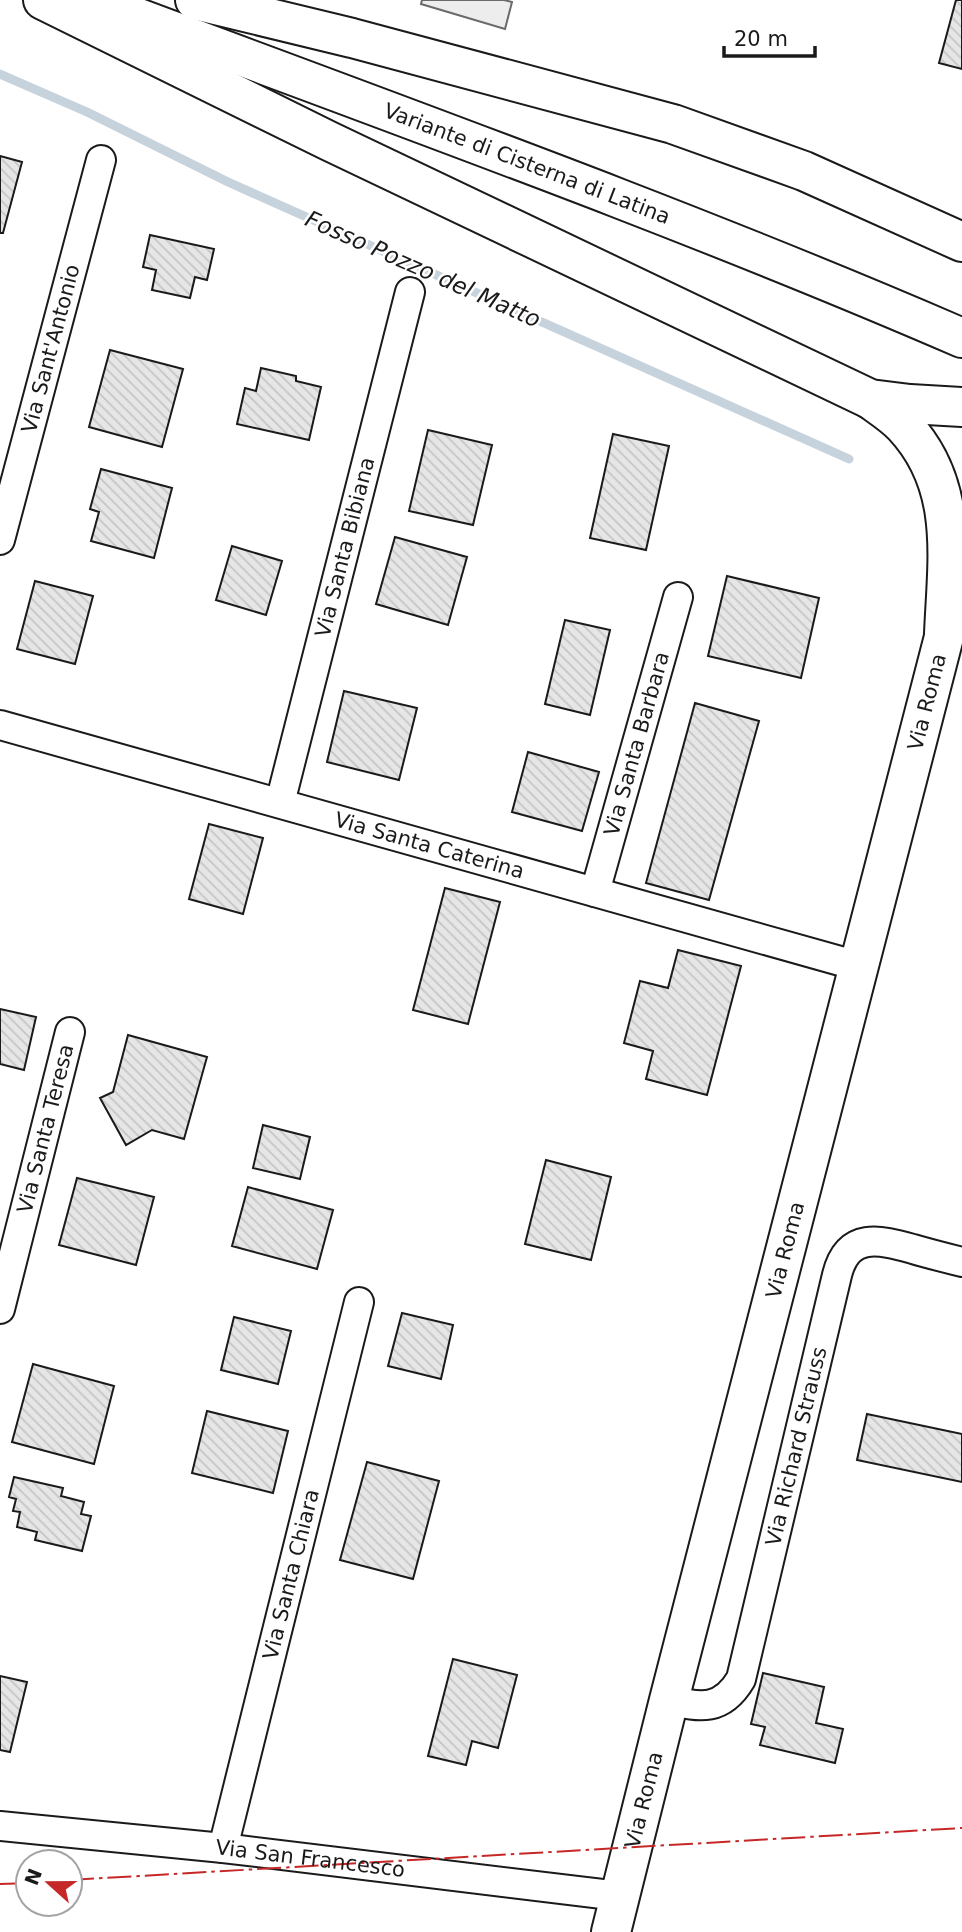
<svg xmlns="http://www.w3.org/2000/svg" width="962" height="1932" font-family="'DejaVu Sans',sans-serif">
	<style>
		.parking { fill: #ededed; stroke: #6a6a6a; stroke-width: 2 }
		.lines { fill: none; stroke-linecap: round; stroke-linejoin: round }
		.stream { stroke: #c6d2dc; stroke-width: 9 }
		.building { fill: url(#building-back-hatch); stroke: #1a1a1a; stroke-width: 2 }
		.street-casing { stroke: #1a1a1a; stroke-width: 32 }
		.secondary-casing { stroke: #1a1a1a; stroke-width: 42 }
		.primary-casing { stroke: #1a1a1a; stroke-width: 42 }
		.street { stroke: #fff; stroke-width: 28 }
		.secondary { stroke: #fff; stroke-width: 38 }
		.primary { stroke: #fff; stroke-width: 38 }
		.power { stroke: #c62828; stroke-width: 2; stroke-dasharray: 24 5 3.5 5; stroke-linecap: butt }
		.labels { text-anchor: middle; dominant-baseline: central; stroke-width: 5; stroke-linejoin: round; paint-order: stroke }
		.street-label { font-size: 21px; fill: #1a1a1a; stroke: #fff }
		.water-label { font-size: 23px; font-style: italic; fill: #1a1a1a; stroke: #fff }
	</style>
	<defs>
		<pattern id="building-back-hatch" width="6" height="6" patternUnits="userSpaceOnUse" patternTransform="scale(1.75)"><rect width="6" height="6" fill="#e6e6e6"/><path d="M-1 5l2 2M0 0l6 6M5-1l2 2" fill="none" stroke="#c5c5c5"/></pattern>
	</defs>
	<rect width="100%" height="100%" fill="#fff"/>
	<!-- parking -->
	<path class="parking" d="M 422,0 L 504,0 L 512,2 L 505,29 L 421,4 Z"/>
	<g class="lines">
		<!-- stream -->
		<path class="stream" d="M 0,74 L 87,112 L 228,182 L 849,459"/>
	</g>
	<!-- building -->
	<path class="building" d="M 956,0 L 962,0 L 962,69 L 939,63 Z
		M 0,156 L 22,162 L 3,233 L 0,233 Z
		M 150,235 L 214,249 L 207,280 L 195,277 L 190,298 L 152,290 L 156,270 L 143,267 Z
		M 110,350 L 183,369 L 162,447 L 89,427 Z
		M 261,368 L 296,376 L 296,381 L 321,387 L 309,440 L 237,424 L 245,388 L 256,391 Z
		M 428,430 L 492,445 L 473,525 L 409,511 Z
		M 613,434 L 669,446 L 646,550 L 590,538 Z
		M 101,469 L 172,488 L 154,558 L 91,541 L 99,512 L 90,509 Z
		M 395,537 L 467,557 L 448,625 L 376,604 Z
		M 232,546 L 282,561 L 266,615 L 216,600 Z
		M 727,576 L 819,598 L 801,678 L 708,656 Z
		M 35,581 L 93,596 L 75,664 L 17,649 Z
		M 565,620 L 610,630 L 590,715 L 545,704 Z
		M 344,691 L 417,708 L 399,780 L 327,762 Z
		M 695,703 L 759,721 L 709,900 L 646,883 Z
		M 528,752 L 599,772 L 582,831 L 512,812 Z
		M 209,824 L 263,838 L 243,914 L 189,899 Z
		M 445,888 L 500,902 L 468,1024 L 413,1010 Z
		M 678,950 L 741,966 L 707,1095 L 646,1079 L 653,1051 L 624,1043 L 640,981 L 668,988 Z
		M 0,1009 L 36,1017 L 24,1070 L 0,1064 Z
		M 128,1035 L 207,1057 L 184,1139 L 152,1130 L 126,1145 L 100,1098 L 113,1092 Z
		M 263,1125 L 310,1137 L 300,1179 L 253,1168 Z
		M 546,1160 L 611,1177 L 591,1260 L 525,1244 Z
		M 77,1178 L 154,1197 L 136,1265 L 59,1245 Z
		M 248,1187 L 333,1210 L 317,1269 L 232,1246 Z
		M 402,1313 L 453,1325 L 441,1379 L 388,1366 Z
		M 234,1317 L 291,1331 L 278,1384 L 221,1370 Z
		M 33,1364 L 114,1386 L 94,1464 L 12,1442 Z
		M 207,1411 L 288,1431 L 273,1493 L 192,1473 Z
		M 867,1414 L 962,1434 L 962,1482 L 857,1460 Z
		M 367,1462 L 439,1481 L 413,1579 L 340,1560 Z
		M 14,1477 L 63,1488 L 61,1496 L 84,1502 L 81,1514 L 91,1516 L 82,1551 L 35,1540 L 37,1532 L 17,1527 L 20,1512 L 13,1511 L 16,1499 L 9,1497 Z
		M 453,1659 L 517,1675 L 498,1748 L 472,1741 L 466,1765 L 428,1756 Z
		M 763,1673 L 824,1687 L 816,1723 L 843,1729 L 835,1763 L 760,1745 L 765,1727 L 751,1724 Z
		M 0,1676 L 27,1682 L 10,1752 L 0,1750 Z"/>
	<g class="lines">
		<!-- street casing -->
		<g class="street-casing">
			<g id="street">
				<path id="s1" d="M 0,540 L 101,160"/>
				<path id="s2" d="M 0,725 L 858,966"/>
				<path id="s3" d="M 280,803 L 410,292"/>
				<path id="s4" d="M 595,892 L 678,597"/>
				<path id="s5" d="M 0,1309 L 70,1032"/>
				<path id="s6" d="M 669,1700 C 701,1708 722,1711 741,1679 L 837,1275 C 848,1231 880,1240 913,1249 C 930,1254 946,1258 962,1262"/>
				<path id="s7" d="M 0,1826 L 223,1848 L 619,1896"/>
				<path id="s8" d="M 223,1848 L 359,1302"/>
			</g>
		</g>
		<!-- secondary casing -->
		<g class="secondary-casing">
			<g id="secondary">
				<path id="s9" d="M 611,1932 L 669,1700 L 953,602"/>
			</g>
		</g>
		<!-- primary casing -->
		<g class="primary-casing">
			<g id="primary">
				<path d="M 43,0 L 329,141 L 870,399 L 910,404 L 962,407"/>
				<path d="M 195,0 L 352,38 L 673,124 L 804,171 L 962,242"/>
				<path id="s10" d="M 101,4 C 389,112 680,216 962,338"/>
				<path d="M 870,399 C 881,407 895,416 904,426 C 960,486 947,560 944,634"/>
			</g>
		</g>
		<!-- street -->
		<use href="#street" class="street"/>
		<!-- secondary -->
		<use href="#secondary" class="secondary"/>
		<!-- primary -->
		<use href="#primary" class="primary"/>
		<!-- power -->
		<path class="power" d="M 70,1880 L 962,1828
			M 0,1884 L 28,1883"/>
	</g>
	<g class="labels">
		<!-- street labels -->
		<g class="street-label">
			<text stroke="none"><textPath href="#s10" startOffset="455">Variante di Cisterna di Latina</textPath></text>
			<text stroke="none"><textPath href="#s1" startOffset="198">Via Sant'Antonio</textPath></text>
			<text stroke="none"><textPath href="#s3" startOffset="264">Via Santa Bibiana</textPath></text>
			<text stroke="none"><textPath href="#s9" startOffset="1270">Via Roma</textPath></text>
			<text stroke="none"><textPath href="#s4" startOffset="154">Via Santa Barbara</textPath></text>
			<text stroke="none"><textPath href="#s2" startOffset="446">Via Santa Caterina</textPath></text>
			<text stroke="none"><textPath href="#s5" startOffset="186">Via Santa Teresa</textPath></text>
			<text stroke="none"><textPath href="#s9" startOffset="704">Via Roma</textPath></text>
			<text stroke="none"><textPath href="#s6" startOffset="322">Via Richard Strauss</textPath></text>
			<text stroke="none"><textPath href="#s8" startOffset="282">Via Santa Chiara</textPath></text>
			<text stroke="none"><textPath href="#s9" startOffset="136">Via Roma</textPath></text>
			<text stroke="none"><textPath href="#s7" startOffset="312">Via San Francesco</textPath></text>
		</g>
		<!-- water labels -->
		<g class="water-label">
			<text transform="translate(423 269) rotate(24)">Fosso Pozzo del Matto</text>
		</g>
	</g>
	<!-- north arrow -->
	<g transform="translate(49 1883) rotate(291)"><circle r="33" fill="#ffffff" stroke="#a3a3a3" stroke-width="2"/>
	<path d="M0-5L12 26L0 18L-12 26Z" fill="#c62828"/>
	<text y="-10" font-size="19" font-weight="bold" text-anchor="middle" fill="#1a1a1a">N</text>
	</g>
	<!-- scale -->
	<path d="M724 46v10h91v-10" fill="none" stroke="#1a1a1a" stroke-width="3.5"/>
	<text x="734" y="46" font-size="21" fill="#1a1a1a" stroke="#ffffff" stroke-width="5" paint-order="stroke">20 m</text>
</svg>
